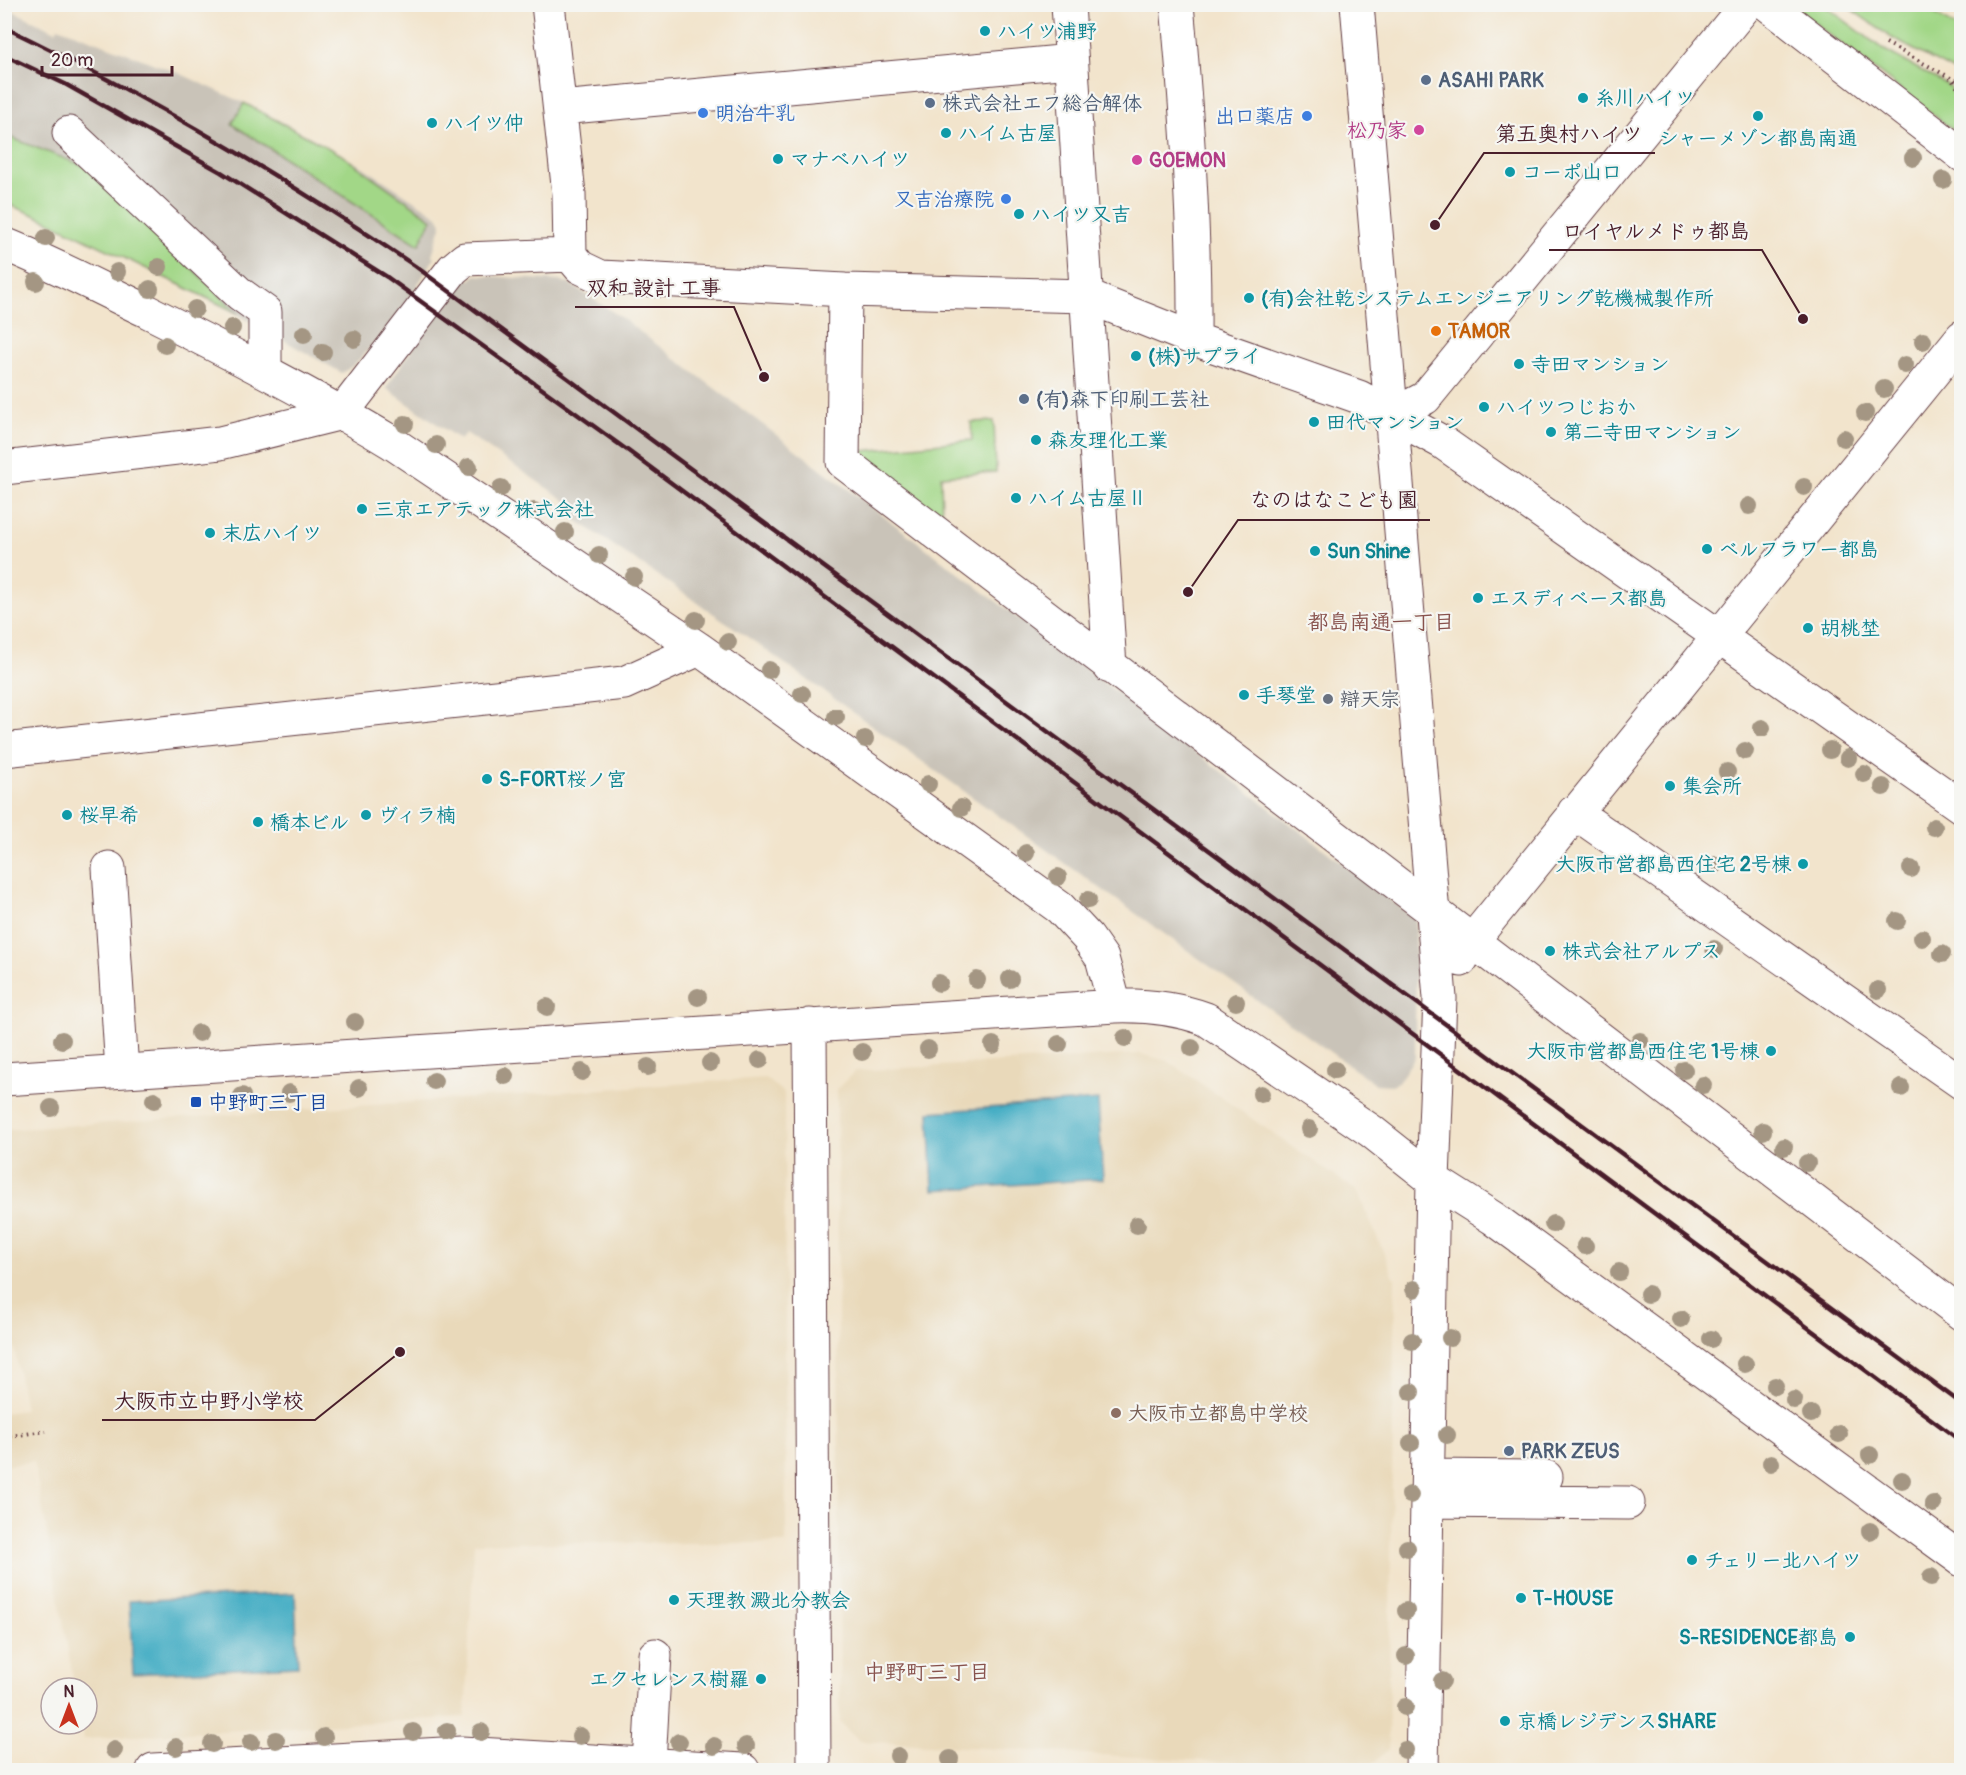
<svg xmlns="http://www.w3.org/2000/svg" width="1966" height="1775" font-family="Pangolin,'Klee One',sans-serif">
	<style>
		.built { fill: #e9d9ba }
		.industrial { fill: #c9c3b8 }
		.green { fill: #a2d787; stroke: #767b59; stroke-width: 1.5 }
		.water { fill: #45adc4; stroke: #486678; stroke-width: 1.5 }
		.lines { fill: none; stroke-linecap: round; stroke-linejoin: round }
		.minor-casing { stroke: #633d43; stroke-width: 35 }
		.path { stroke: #633d43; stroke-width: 4; stroke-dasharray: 1.5 4.5; stroke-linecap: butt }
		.minor { stroke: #fff; stroke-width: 33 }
		.rail { stroke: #4a1f2b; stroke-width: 4.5 }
		.tree { fill: #a49683 }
		.culture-dot { fill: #0f9aa8; stroke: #f6f6f2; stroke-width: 2 }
		.service-dot { fill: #5c6f8a; stroke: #f6f6f2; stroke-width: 2 }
		.shop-dot { fill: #3f7fe0; stroke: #f6f6f2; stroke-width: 2 }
		.hotel-dot { fill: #d1479c; stroke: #f6f6f2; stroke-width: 2 }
		.food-dot { fill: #e8710a; stroke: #f6f6f2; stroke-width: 2 }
		.worship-dot { fill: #6b7280; stroke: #f6f6f2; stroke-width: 2 }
		.transit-dot { fill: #1a4fb4; stroke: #f6f6f2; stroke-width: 2 }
		.education-dot { fill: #8d6e63; stroke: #f6f6f2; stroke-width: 2 }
		.labels { text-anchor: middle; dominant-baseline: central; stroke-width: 4.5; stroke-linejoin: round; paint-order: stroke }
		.culture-label { font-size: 20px; font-weight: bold; fill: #0d838f; stroke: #f6f6f2; text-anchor: start }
		.service-label { font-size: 20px; font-weight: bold; fill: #4e5e75; stroke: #f6f6f2; text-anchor: start }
		.shop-label { font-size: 20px; font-weight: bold; fill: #366cbe; stroke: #f6f6f2; text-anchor: end }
		.hotel-label { font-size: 20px; font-weight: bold; fill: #b23c85; stroke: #f6f6f2; text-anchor: end }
		.food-label { font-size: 20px; font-weight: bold; fill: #c56008; stroke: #f6f6f2; text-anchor: start }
		.worship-label { font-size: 20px; font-weight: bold; fill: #5b616d; stroke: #f6f6f2; text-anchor: start }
		.transit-label { font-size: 20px; font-weight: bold; fill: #164399; stroke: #f6f6f2; text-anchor: start }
		.education-label { font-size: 20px; font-weight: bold; fill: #785e54; stroke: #f6f6f2; text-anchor: start }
		.neighbourhood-label { font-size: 21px; font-weight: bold; fill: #88524d; stroke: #f6f6f2 }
		.leader { fill: none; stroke: #4a1f2b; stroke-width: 2 }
		.callout-dot { fill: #4a1f2b; stroke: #f6f6f2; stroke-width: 2 }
		.callout-label { font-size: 21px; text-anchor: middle; font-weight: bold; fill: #4a1f2b; stroke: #f6f6f2; stroke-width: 4.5; stroke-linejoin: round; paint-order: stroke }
	</style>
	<rect width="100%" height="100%" fill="#f6f6f2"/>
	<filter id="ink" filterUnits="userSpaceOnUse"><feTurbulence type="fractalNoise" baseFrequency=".0167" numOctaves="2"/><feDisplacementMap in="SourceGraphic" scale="12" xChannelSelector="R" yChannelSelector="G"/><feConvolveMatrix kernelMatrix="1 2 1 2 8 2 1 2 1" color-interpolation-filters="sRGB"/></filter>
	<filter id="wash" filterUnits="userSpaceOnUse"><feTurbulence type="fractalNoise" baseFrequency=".008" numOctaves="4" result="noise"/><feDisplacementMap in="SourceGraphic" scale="24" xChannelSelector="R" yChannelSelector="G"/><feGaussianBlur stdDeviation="1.35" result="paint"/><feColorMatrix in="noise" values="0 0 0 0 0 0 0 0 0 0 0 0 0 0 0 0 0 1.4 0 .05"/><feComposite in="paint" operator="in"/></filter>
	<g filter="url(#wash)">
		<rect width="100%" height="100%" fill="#f2e4cc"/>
		<!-- built -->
		<path class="built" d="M 1140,1054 L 1168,1061 L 1357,1191 L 1395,1279 L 1388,1750 L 1365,1770 L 859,1741 L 840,1723 L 837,1089 L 855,1071 Z
			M 765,1078 L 784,1093 L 786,1543 L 474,1543 L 465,1717 L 84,1739 L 82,1724 L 87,1724 L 87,1688 L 75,1688 L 34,1461 L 5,1466 L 4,1413 L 25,1410 L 5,1293 L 5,1130 Z"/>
		<!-- industrial -->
		<path class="industrial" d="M 4,7 L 56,31 L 58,27 L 181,74 L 244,103 L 363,167 L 438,216 L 442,223 L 432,255 L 435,257 L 398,316 L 354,365 L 342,373 L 235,313 L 44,219 L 5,203 Z
			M 462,275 L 471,280 L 475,275 L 559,281 L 570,284 L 619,316 L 1416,919 L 1415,1057 L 1399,1081 L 1392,1085 L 1375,1084 L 742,633 L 569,515 L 575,507 L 466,433 L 460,440 L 386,388 Z"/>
		<!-- green -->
		<path class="green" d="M 1791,5 L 1824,5 L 1883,49 L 1949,86 L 1961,106 L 1961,136 Z
			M 1845,5 L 1922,5 L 1961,31 L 1961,75 L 1892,38 Z
			M 244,103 L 340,154 L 432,219 L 419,245 L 232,124 Z
			M 4,135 L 89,168 L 238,313 L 44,219 L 5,203 Z
			M 994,421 L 996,472 L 941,476 L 942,522 L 852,452 L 972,440 L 971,422 Z"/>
		<!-- water -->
		<path class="water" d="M 1098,1100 L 1103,1179 L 933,1190 L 929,1112 Z
			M 295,1593 L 298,1666 L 133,1674 L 129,1601 Z"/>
	</g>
	<g filter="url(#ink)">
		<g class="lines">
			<!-- minor casing -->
			<g class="minor-casing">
				<path id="minor" d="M 548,4 L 569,194 L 570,255
					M 1068,4 L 1110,667
					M 1177,4 C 1187,116 1195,227 1194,339
					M 1357,4 L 1440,998 L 1433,1180 L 1422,1770
					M 1767,4 L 1962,155
					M 560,108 L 1071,61
					M 69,133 L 240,294 L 265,312 L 265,371
					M 4,244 C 54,264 101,289 149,312 C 231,353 313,395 391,442 L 699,649 L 1060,908 L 1088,938 L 1102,958 L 1115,1006
					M 845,290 L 843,462 L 1962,1314
					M 1393,415 L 1425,398 L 1747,4
					M 4,468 L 220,443 L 342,413 L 453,269 L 465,259 L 570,255 L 580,267 L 601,277 L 845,290 L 1086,296 L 1194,339 L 1359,397 L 1442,442 L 1962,807
					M 4,750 L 624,683 L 699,649
					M 1574,812 L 1962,1083
					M 109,868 L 122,1071
					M 1461,960 L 1472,941 L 1962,337
					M 810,1025 L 814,1770
					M 4,1079 L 1115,1006 C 1147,1005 1175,1008 1206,1019 L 1371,1131 L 1433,1180 L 1493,1218 L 1962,1560
					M 1428,1476 L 1546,1477
					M 1428,1501 L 1628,1503
					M 649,1764 L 655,1655
					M 153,1770 L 461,1753 L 743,1770"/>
			</g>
			<!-- path -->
			<path class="path" d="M 1886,43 L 1962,84
				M 1953,81 L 1962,94
				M 4,1437 L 46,1431"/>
			<!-- minor -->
			<use href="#minor" class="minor"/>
			<!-- rail -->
			<path class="rail" d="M 4,27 C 148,96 283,177 415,266 L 1962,1404
				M 4,55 L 65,84 L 221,172 L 387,277 L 627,450 L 1962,1442"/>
		</g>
		<!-- trees -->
		<g class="tree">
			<circle cx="1913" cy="158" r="9"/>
			<circle cx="1943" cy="180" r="9"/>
			<circle cx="46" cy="238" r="9"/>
			<circle cx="159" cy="267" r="9"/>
			<circle cx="117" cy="272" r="9"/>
			<circle cx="36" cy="282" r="9"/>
			<circle cx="150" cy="289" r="9"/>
			<circle cx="195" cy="309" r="9"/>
			<circle cx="232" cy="328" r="9"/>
			<circle cx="304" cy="334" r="9"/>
			<circle cx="354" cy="339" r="9"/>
			<circle cx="1923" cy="341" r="9"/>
			<circle cx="165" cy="345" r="9"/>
			<circle cx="323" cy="352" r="9"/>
			<circle cx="1905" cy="365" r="9"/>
			<circle cx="1884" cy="389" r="9"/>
			<circle cx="1865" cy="413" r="9"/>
			<circle cx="405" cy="424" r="9"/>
			<circle cx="1844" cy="438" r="9"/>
			<circle cx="436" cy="445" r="9"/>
			<circle cx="469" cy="467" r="9"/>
			<circle cx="1804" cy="487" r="9"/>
			<circle cx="501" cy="488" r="9"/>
			<circle cx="1749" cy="506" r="9"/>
			<circle cx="534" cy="511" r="9"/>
			<circle cx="565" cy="532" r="9"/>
			<circle cx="599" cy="555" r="9"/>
			<circle cx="634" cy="577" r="9"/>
			<circle cx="696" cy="620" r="9"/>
			<circle cx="728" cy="642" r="9"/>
			<circle cx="769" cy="670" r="9"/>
			<circle cx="802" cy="694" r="9"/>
			<circle cx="836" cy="717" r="9"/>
			<circle cx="1762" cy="728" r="9"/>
			<circle cx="865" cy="739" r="9"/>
			<circle cx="1830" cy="750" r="9"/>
			<circle cx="1745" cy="751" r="9"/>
			<circle cx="1848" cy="758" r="9"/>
			<circle cx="1727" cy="772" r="9"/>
			<circle cx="1864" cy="774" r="9"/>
			<circle cx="928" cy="784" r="9"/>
			<circle cx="1883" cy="787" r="9"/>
			<circle cx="961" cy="808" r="9"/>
			<circle cx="1934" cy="827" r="9"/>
			<circle cx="1026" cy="853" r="9"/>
			<circle cx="1715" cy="865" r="9"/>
			<circle cx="1911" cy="869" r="9"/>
			<circle cx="1058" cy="877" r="9"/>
			<circle cx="1088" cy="900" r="9"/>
			<circle cx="1897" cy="921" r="9"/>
			<circle cx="1922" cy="938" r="9"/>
			<circle cx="1714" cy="949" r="9"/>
			<circle cx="1942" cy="954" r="9"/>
			<circle cx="1010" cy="979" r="9"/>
			<circle cx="977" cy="980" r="9"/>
			<circle cx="939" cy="983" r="9"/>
			<circle cx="1878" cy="990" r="9"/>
			<circle cx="698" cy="997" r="9"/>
			<circle cx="1236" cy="1002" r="9"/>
			<circle cx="547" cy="1007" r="9"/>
			<circle cx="355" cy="1022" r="9"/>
			<circle cx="199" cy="1033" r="9"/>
			<circle cx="1125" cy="1038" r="9"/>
			<circle cx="62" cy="1040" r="9"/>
			<circle cx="1640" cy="1041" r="9"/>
			<circle cx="1059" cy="1044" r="9"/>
			<circle cx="993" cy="1045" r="9"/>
			<circle cx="1192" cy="1048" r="9"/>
			<circle cx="928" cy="1049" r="9"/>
			<circle cx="862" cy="1052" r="9"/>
			<circle cx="1658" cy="1052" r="9"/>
			<circle cx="760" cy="1060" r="9"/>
			<circle cx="710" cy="1063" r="9"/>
			<circle cx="648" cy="1067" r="9"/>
			<circle cx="1335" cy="1070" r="9"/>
			<circle cx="1684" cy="1070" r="9"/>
			<circle cx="582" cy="1072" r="9"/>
			<circle cx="505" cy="1076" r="9"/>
			<circle cx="434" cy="1081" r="9"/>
			<circle cx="1703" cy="1085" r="9"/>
			<circle cx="359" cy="1088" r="9"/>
			<circle cx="1901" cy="1088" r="9"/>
			<circle cx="289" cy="1093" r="9"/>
			<circle cx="1261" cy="1094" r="9"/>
			<circle cx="242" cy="1096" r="9"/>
			<circle cx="154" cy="1100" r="9"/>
			<circle cx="51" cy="1108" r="9"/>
			<circle cx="1309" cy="1129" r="9"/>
			<circle cx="1763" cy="1131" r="9"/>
			<circle cx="1784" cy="1147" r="9"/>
			<circle cx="1807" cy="1163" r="9"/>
			<circle cx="1553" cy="1224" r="9"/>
			<circle cx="1137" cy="1225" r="9"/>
			<circle cx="1585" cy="1246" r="9"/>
			<circle cx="1619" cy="1272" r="9"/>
			<circle cx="1414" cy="1289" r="9"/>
			<circle cx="1648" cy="1294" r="9"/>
			<circle cx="1681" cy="1319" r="9"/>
			<circle cx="1450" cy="1338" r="9"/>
			<circle cx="1711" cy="1339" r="9"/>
			<circle cx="1412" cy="1341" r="9"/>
			<circle cx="1745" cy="1364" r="9"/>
			<circle cx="1775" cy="1386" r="9"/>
			<circle cx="1411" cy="1392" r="9"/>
			<circle cx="1794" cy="1400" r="9"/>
			<circle cx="1811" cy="1414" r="9"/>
			<circle cx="1839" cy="1434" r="9"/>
			<circle cx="1447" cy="1435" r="9"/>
			<circle cx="1411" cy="1443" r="9"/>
			<circle cx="1870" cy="1455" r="9"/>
			<circle cx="1771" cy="1463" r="9"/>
			<circle cx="1902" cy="1480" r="9"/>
			<circle cx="1410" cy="1495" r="9"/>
			<circle cx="1933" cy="1504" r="9"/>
			<circle cx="1870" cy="1531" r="9"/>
			<circle cx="1407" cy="1548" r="9"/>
			<circle cx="1931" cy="1577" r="9"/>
			<circle cx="1406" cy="1611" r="9"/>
			<circle cx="1406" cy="1656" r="9"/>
			<circle cx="1442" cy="1681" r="9"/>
			<circle cx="1405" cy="1707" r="9"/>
			<circle cx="447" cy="1731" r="9"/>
			<circle cx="413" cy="1732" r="9"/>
			<circle cx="481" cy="1732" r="9"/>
			<circle cx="580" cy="1736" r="9"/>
			<circle cx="324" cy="1737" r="9"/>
			<circle cx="276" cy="1740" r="9"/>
			<circle cx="251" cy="1742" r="9"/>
			<circle cx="679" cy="1742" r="9"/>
			<circle cx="212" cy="1744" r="9"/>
			<circle cx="714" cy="1746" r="9"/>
			<circle cx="746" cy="1746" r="9"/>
			<circle cx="176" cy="1747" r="9"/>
			<circle cx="114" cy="1750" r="9"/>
			<circle cx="1405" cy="1750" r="9"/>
			<circle cx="898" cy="1756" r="9"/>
			<circle cx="950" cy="1759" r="9"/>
		</g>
	</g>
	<!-- markers -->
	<g class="culture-dot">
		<circle cx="985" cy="31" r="6"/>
		<circle cx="1583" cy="98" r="6"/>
		<circle cx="1758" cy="116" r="6"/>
		<circle cx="432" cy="123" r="6"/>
		<circle cx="946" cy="133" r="6"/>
		<circle cx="778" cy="159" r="6"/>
		<circle cx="1510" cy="172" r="6"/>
		<circle cx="1019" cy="214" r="6"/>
		<circle cx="1249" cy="298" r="6"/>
		<circle cx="1136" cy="356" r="6"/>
		<circle cx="1519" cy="364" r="6"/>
		<circle cx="1484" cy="407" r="6"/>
		<circle cx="1314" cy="422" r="6"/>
		<circle cx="1551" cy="432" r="6"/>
		<circle cx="1036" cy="440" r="6"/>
		<circle cx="1016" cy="498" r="6"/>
		<circle cx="362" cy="509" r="6"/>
		<circle cx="210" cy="533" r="6"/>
		<circle cx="1707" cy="549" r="6"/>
		<circle cx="1315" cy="551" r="6"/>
		<circle cx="1478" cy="598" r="6"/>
		<circle cx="1808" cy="628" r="6"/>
		<circle cx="1244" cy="695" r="6"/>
		<circle cx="487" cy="779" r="6"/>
		<circle cx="1670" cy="786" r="6"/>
		<circle cx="67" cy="815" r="6"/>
		<circle cx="366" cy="815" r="6"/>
		<circle cx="258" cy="822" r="6"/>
		<circle cx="1803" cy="864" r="6"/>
		<circle cx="1550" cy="951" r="6"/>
		<circle cx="1771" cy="1051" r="6"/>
		<circle cx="1692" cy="1560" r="6"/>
		<circle cx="1521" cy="1598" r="6"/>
		<circle cx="674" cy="1600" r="6"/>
		<circle cx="1850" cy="1637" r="6"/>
		<circle cx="761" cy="1679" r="6"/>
		<circle cx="1505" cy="1721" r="6"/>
	</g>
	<g class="service-dot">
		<circle cx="1426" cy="80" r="6"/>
		<circle cx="930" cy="103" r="6"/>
		<circle cx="1024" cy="399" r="6"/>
		<circle cx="1509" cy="1451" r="6"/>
	</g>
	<g class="shop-dot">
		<circle cx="703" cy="113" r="6"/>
		<circle cx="1307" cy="116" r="6"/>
		<circle cx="1006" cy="199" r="6"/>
	</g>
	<g class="hotel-dot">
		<circle cx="1419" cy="130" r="6"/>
		<circle cx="1137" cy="160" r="6"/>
	</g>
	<circle class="food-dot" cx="1436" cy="331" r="6"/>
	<circle class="worship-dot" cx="1328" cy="699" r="6"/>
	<rect class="transit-dot" x="190" y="1096" width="12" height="12" rx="3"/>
	<circle class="education-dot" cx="1116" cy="1413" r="6"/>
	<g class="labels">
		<!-- culture labels -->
		<g class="culture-label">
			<text x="997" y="31">ハイツ浦野</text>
			<text x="1595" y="98">糸川ハイツ</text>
			<text x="444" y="123">ハイツ仲</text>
			<text x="958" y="133">ハイム古屋</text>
			<text x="1758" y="138" text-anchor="middle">シャーメゾン都島南通</text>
			<text x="790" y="159">マナベハイツ</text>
			<text x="1522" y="172">コーポ山口</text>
			<text x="1031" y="214">ハイツ又吉</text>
			<text x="1261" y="298">(有)会社乾システムエンジニアリング乾機械製作所</text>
			<text x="1148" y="356">(株)サプライ</text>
			<text x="1531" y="364">寺田マンション</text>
			<text x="1496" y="407">ハイツつじおか</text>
			<text x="1326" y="422">田代マンション</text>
			<text x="1563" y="432">第二寺田マンション</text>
			<text x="1048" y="440">森友理化工業</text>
			<text x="1028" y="498">ハイム古屋Ⅱ</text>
			<text x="374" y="509">三京エアテック株式会社</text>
			<text x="222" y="533">末広ハイツ</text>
			<text x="1719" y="549">ベルフラワー都島</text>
			<text x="1327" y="551">Sun Shine</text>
			<text x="1490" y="598">エスディベース都島</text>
			<text x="1820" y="628">胡桃埜</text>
			<text x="1256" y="695">手琴堂</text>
			<text x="499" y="779">S-FORT桜ノ宮</text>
			<text x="1682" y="786">集会所</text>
			<text x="79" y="815">桜早希</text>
			<text x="378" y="815">ヴィラ楠</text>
			<text x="270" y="822">橋本ビル</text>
			<text x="1791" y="864" text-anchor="end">大阪市営都島西住宅 2号棟</text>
			<text x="1562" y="951">株式会社アルプス</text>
			<text x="1759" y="1051" text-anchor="end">大阪市営都島西住宅 1号棟</text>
			<text x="1704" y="1560">チェリー北ハイツ</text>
			<text x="1533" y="1598">T-HOUSE</text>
			<text x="686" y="1600">天理教 澱北分教会</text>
			<text x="1838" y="1637" text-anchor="end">S-RESIDENCE都島</text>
			<text x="749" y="1679" text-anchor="end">エクセレンス樹羅</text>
			<text x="1517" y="1721">京橋レジデンスSHARE</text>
		</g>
		<!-- service labels -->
		<g class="service-label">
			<text x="1438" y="80">ASAHI PARK</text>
			<text x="942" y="103">株式会社エフ総合解体</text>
			<text x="1036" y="399">(有)森下印刷工芸社</text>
			<text x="1521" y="1451">PARK ZEUS</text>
		</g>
		<!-- shop labels -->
		<g class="shop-label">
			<text x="715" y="113" text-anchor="start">明治牛乳</text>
			<text x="1295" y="116">出口薬店</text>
			<text x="994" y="199">又吉治療院</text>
		</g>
		<!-- hotel labels -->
		<g class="hotel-label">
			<text x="1407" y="130">松乃家</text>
			<text x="1149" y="160" text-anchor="start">GOEMON</text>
		</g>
		<!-- food labels -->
		<g class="food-label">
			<text x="1448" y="331">TAMOR</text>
		</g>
		<!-- worship labels -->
		<g class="worship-label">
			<text x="1340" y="699">辯天宗</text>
		</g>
		<!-- transit labels -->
		<g class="transit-label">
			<text x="208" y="1102">中野町三丁目</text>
		</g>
		<!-- education labels -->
		<g class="education-label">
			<text x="1128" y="1413">大阪市立都島中学校</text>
		</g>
		<!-- neighbourhood labels -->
		<g class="neighbourhood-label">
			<text x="1381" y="622">都島南通一丁目</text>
			<text x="927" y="1672">中野町三丁目</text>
		</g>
	</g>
	<!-- callouts -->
	<path class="leader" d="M1435 225L1484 153H1655M1803 319L1762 250H1549M764 377L734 307H575M1188 592L1238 520H1430M400 1352L315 1420H102"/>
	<g class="callout-dot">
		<circle cx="1435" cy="225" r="6"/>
		<circle cx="1803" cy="319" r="6"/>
		<circle cx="764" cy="377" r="6"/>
		<circle cx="1188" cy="592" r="6"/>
		<circle cx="400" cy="1352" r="6"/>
	</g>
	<g class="callout-label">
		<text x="1569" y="141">第五奥村ハイツ</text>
		<text x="1656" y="238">ロイヤルメドゥ都島</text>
		<text x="654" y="295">双和 設計 工事</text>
		<text x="1334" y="507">なのはなこども園</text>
		<text x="209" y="1408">大阪市立中野小学校</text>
	</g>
	<!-- margin -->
	<rect width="1966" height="1775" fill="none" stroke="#f6f6f2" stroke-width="24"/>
	<!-- north arrow -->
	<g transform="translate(69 1706)"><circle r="28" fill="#f6f6f2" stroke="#b1a0a2" stroke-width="1.5"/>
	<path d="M0-4.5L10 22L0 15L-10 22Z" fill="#c8321e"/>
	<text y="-9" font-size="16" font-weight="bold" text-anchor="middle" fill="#4a1f2b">N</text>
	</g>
	<!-- scale -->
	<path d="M42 66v9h130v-9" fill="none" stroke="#4a1f2b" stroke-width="3"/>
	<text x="51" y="66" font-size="18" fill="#4a1f2b" stroke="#f6f6f2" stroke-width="4.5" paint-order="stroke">20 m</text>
</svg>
